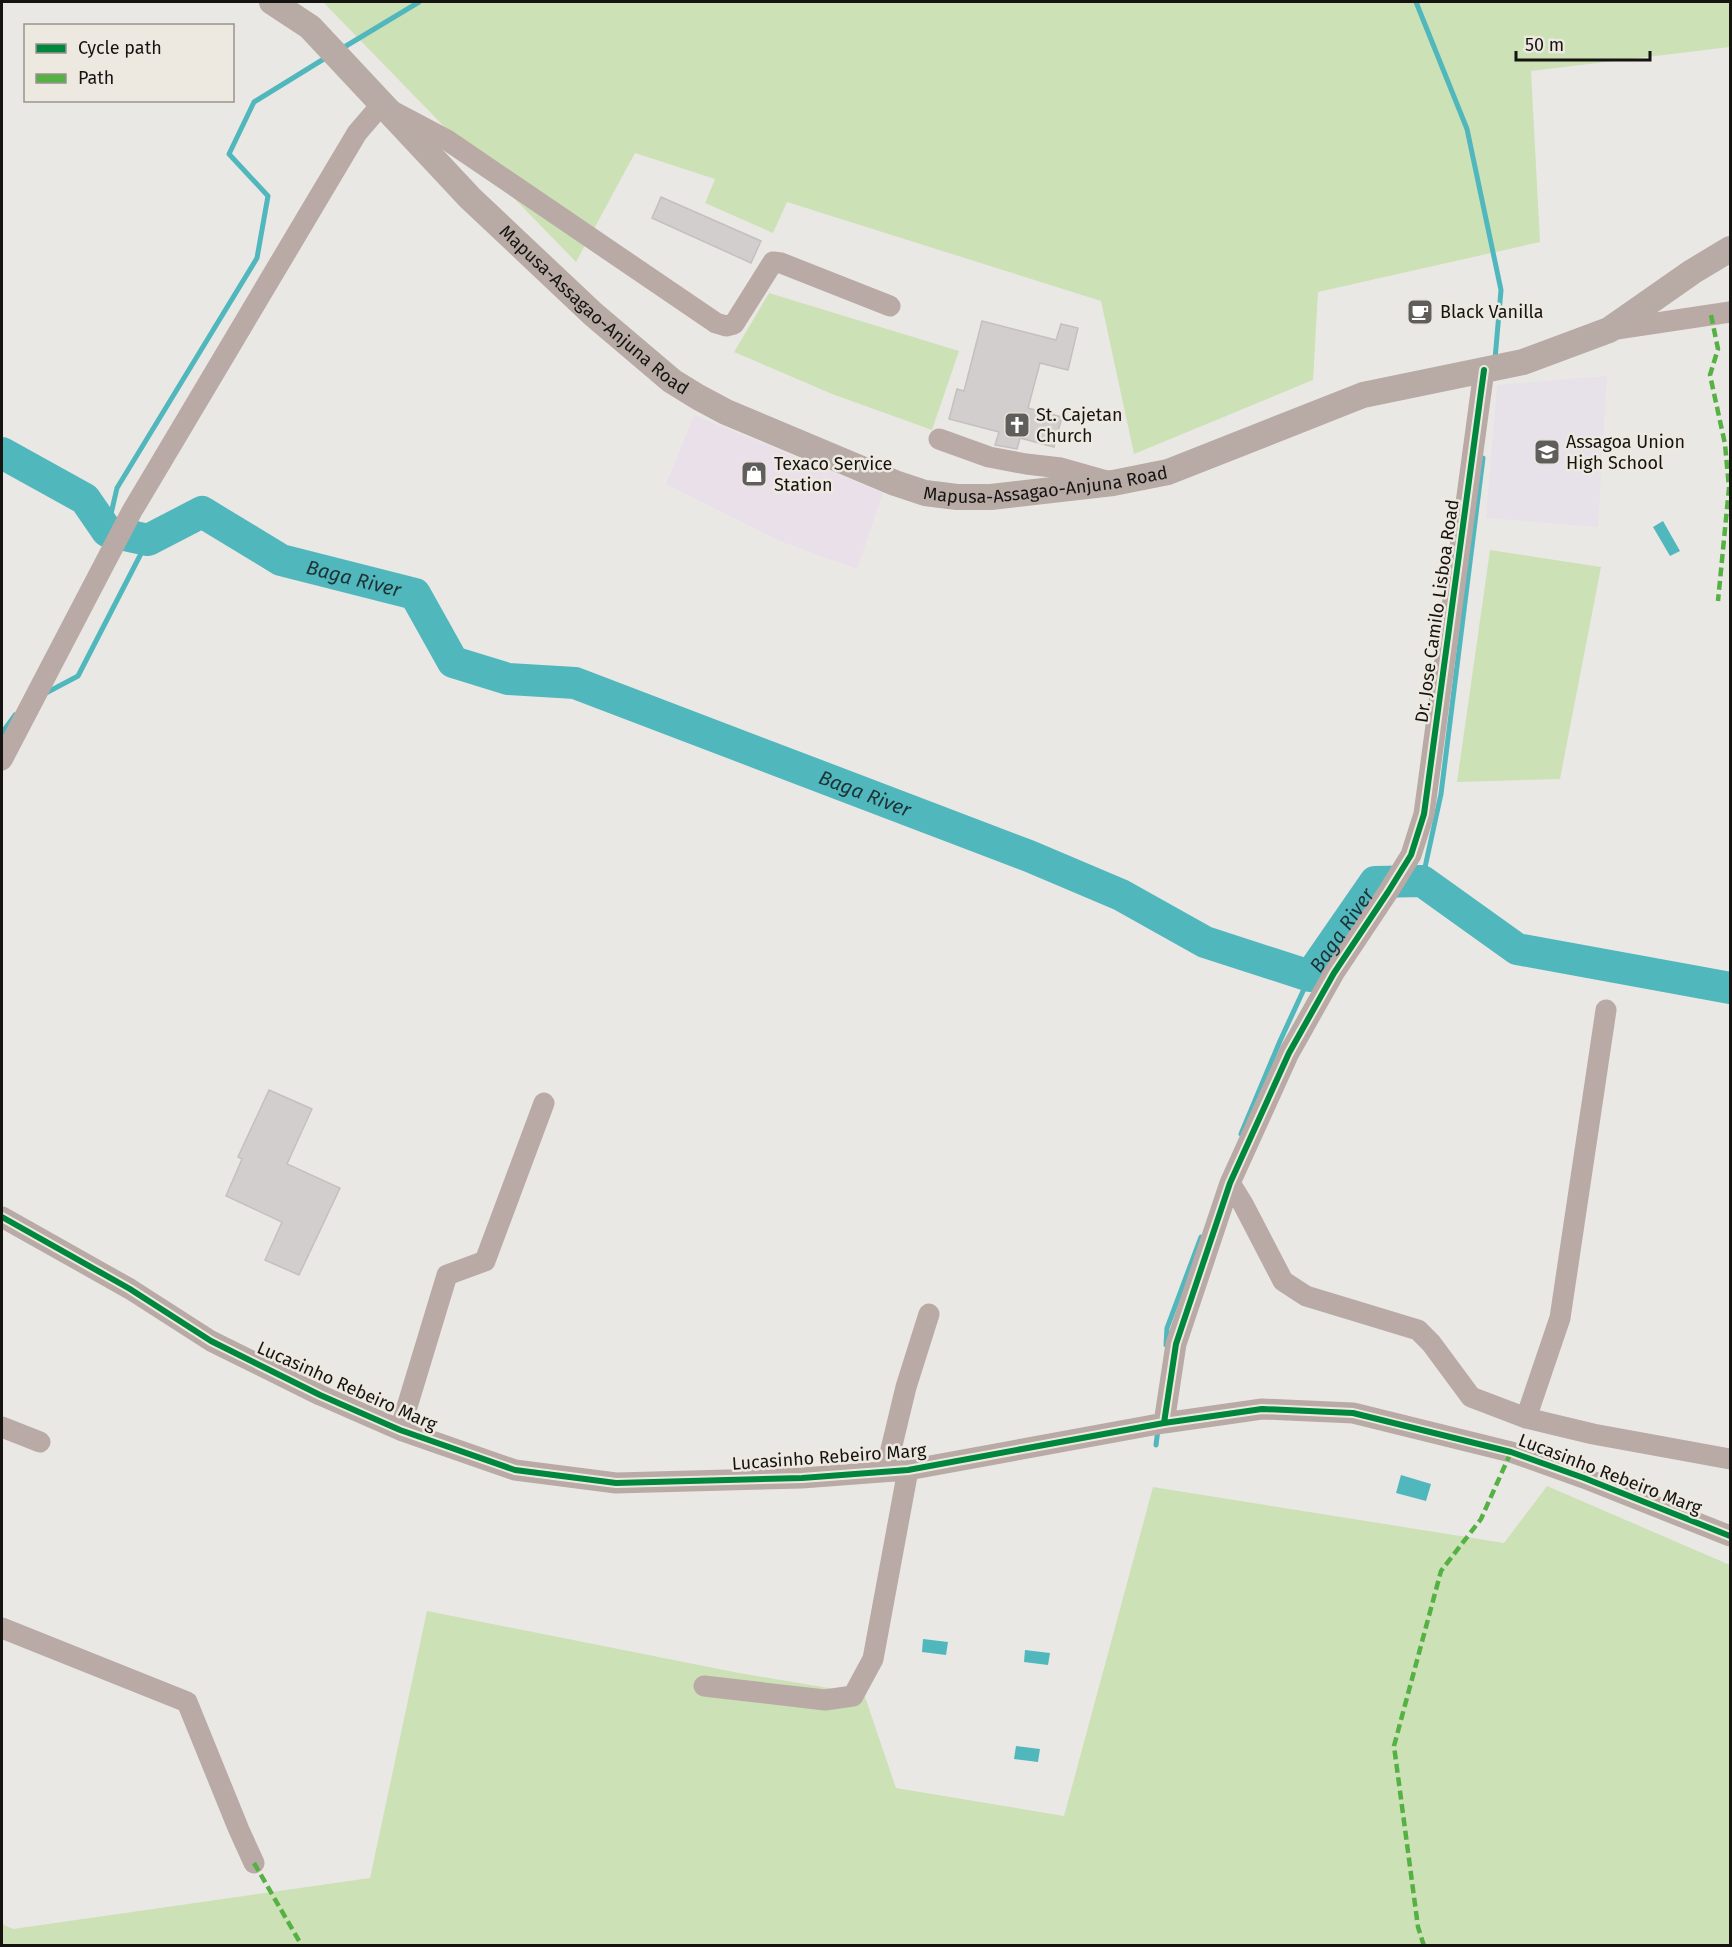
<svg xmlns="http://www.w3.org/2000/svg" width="1732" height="1947" font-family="'Fira Sans',sans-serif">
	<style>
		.commercial { fill: #e9e0e9 }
		.education { fill: #e7e1ea }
		.green { fill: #cde1b7 }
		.water { fill: #50b7bd }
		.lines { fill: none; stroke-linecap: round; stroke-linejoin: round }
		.stream { stroke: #50b7bd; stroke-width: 5 }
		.river { stroke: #50b7bd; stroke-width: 32 }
		.building { fill: #d1cecd; stroke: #c4c0bf; stroke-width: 1.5 }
		.minor { stroke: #b9aaa5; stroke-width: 21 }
		.major { stroke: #b8aaa4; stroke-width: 26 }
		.quiet { stroke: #55b144; stroke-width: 4.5; stroke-dasharray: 9 4.5; stroke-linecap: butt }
		.cycleway-casing { stroke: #eee9e0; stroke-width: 10 }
		.cycleway { stroke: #00873e; stroke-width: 6 }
		.labels { text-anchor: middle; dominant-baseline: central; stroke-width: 5; stroke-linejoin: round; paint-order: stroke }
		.street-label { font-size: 18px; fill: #151411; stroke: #eee9e0 }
		.poi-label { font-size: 18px; fill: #151411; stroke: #eee9e0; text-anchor: start }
		.water-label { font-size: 20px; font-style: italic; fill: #1e3335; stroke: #eee9e0 }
	</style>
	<rect width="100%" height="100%" fill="#eae8e4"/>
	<!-- commercial -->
	<path class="commercial" d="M 694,415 L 883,493 L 857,569 L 780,541 L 666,484 Z"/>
	<!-- education -->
	<path class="education" d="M 1607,376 L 1598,527 L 1486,518 L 1497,385 Z"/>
	<!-- green -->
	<path class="green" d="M 323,2 L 1730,2 L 1730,47 L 1531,71 L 1540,242 L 1318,292 L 1313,380 L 1134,454 L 1101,301 L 787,202 L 773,233 L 705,203 L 715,179 L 635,153 L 576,262 Z
		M 769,293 L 959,351 L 932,430 L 832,394 L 734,352 Z
		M 1490,550 L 1601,567 L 1560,779 L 1457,782 Z
		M 1547,1486 L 1730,1565 L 1730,1945 L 2,1946 L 2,1924 L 13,1929 L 370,1878 L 427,1611 L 739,1673 L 864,1694 L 896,1788 L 1064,1816 L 1153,1487 L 1504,1543 Z"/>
	<!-- water -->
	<path class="water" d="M 1663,521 L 1680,551 L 1670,556 L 1653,527 Z
		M 1401,1475 L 1431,1484 L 1426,1501 L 1396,1493 Z
		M 923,1639 L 948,1642 L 946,1655 L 922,1652 Z
		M 1025,1650 L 1050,1653 L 1048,1665 L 1024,1662 Z
		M 1016,1746 L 1040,1749 L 1038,1762 L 1014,1759 Z"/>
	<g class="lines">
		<!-- stream -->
		<path class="stream" d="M 1416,2 L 1467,129 L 1501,290 L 1495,359
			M 341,49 L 419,2
			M 107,531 L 117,488 L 257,258 L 268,196 L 229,154 L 254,102 L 327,57
			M 44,694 L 78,676 L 148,540
			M 2,733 L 15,715
			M 1422,881 L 1441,794 L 1483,458
			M 1241,1134 L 1280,1041 L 1310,976
			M 1166,1345 L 1167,1328 L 1201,1237
			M 1156,1445 L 1158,1429"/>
		<!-- river -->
		<path class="river" id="s1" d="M 2,453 L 85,499 L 107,531 L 148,540 L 202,512 L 281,560 L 415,594 L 453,662 L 508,679 L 575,683 L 1029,856 L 1121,895 L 1205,942 L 1310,976 L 1375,882 L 1422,881 L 1517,949 L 1730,988"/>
	</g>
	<!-- building -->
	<path class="building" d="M 661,197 L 761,241 L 751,263 L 652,218 Z
		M 982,321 L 1056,340 L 1061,324 L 1078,328 L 1068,370 L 1040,363 L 1028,408 L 1062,417 L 1054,447 L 1020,438 L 1017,449 L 995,445 L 999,432 L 949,419 L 957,389 L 964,391 Z
		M 269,1090 L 312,1109 L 287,1164 L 340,1188 L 299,1275 L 265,1260 L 282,1222 L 226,1196 L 242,1159 L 238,1157 Z"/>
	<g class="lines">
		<!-- minor -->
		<path class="minor" d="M 1610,330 L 1730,312
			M 939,439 L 989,457 L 1026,464 L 1061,468 L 1107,481
			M 2,760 L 132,511 L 357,133 L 381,105 L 447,140 L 716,323 L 726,326 L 734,324 L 773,262 L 781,263 L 890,306
			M 1230,1183 L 1243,1204 L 1283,1281 L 1306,1296 L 1418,1330 L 1431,1343 L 1471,1397 L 1526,1418 L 1593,1434 L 1730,1459
			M 2,1217 L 130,1289 L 211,1341 L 320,1395 L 400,1430 L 515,1470 L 616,1483 L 802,1478 L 908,1470 L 1164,1423 L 1262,1409 L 1353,1413 L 1511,1452 L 1584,1478 L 1730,1536
			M 1526,1418 L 1560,1318 L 1606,1010
			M 1164,1423 L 1176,1344 L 1230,1183 L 1289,1053 L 1334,973 L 1388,892 L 1411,855 L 1424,814 L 1484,370
			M 2,1427 L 40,1442
			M 400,1430 L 447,1275 L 485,1261 L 544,1103
			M 886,1470 L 906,1387 L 929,1314
			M 2,1628 L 187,1702 L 239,1830 L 254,1863
			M 704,1686 L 825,1700 L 853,1696 L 873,1659 L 908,1470"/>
		<!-- major -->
		<path class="major" id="s2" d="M 272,2 L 310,27 L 470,198 L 593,314 L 672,381 L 698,397 L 726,412 L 895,483 L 925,493 L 957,497 L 991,497 L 1113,483 L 1168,472 L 1363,395 L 1523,362 L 1609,330 L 1692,272 L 1730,249"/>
		<!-- quiet -->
		<path class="quiet" d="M 1711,315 L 1718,349 L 1710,375 L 1725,444 L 1729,488 L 1718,601
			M 254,1863 L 302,1946
			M 1424,1946 L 1418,1927 L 1394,1746 L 1441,1571 L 1481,1519 L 1511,1452"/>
		<!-- cycleway casing -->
		<g class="cycleway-casing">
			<path id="cycleway" d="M 2,1217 L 130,1289 L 211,1341 L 320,1395 L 400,1430 L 515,1470 L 616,1483 L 802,1478 L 908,1470 L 1164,1423 L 1262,1409 L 1353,1413 L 1511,1452 L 1584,1478 L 1730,1536
				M 1164,1423 L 1176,1344 L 1230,1183 L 1289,1053 L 1334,973 L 1388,892 L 1411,855 L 1424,814 L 1484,370"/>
		</g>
		<!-- cycleway -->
		<use href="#cycleway" class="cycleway"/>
	</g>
	<!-- icons -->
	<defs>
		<g id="cafe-square" transform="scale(1.35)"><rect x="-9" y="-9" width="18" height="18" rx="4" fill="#605e5b" stroke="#eee9e0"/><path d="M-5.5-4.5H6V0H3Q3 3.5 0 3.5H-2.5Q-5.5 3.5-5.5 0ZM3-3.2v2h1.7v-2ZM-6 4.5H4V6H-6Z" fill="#fff"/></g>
		<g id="church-square" transform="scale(1.35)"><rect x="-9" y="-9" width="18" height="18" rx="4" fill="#605e5b" stroke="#eee9e0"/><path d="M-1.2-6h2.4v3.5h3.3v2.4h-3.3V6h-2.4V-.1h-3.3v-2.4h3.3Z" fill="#fff"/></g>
		<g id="school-square" transform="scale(1.35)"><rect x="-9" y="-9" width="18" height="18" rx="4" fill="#605e5b" stroke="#eee9e0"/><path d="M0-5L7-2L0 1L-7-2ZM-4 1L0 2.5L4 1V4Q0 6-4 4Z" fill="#fff"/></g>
		<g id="shop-square" transform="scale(1.35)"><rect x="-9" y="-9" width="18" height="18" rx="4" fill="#605e5b" stroke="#eee9e0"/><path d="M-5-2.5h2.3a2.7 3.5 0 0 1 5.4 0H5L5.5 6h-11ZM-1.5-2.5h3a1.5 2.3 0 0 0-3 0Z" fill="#fff"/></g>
	</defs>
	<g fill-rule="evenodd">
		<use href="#cafe-square" x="1420" y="312"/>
		<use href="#church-square" x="1017" y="425"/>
		<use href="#school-square" x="1547" y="452"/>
		<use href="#shop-square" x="754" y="474"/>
	</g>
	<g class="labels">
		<!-- street labels -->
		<g class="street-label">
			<text stroke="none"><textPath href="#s2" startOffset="447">Mapusa-Assagao-Anjuna Road</textPath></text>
			<text stroke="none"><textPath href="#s2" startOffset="951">Mapusa-Assagao-Anjuna Road</textPath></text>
			<text transform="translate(1437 611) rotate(-82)">Dr. Jose Camilo Lisboa Road</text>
			<text transform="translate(347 1386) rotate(24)">Lucasinho Rebeiro Marg</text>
			<text transform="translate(829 1457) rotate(-4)">Lucasinho Rebeiro Marg</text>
			<text transform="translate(1610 1474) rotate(21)">Lucasinho Rebeiro Marg</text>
		</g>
		<!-- poi labels -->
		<g class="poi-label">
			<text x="1440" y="312">Black Vanilla</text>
			<text x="1036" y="415">St. Cajetan<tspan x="1036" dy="21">Church</tspan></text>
			<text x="1566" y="442">Assagoa Union<tspan x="1566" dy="21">High School</tspan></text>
			<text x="774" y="464">Texaco Service<tspan x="774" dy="21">Station</tspan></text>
		</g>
		<!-- water labels -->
		<g class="water-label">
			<text stroke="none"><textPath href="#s1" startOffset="404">Baga River</textPath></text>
			<text stroke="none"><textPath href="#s1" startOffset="980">Baga River</textPath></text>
			<text stroke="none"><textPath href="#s1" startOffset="1518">Baga River</textPath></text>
		</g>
	</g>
	<!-- border -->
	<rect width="1732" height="1947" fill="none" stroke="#151411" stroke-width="6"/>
	<!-- legend -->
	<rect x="24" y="24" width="210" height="78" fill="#eee9e0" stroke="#97948d" stroke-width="1.5"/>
	<rect x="36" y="44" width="30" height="9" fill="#00873e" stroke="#97948d" stroke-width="1.5"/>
	<text x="78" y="54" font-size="18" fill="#151411">Cycle path</text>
	<rect x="36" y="74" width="30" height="9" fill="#55b144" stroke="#97948d" stroke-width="1.5"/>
	<text x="78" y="84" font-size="18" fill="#151411">Path</text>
	<!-- scale -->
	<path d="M1516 51v9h134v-9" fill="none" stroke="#151411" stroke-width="3"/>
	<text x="1525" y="51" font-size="18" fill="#151411" stroke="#eee9e0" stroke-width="4.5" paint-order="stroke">50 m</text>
</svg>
